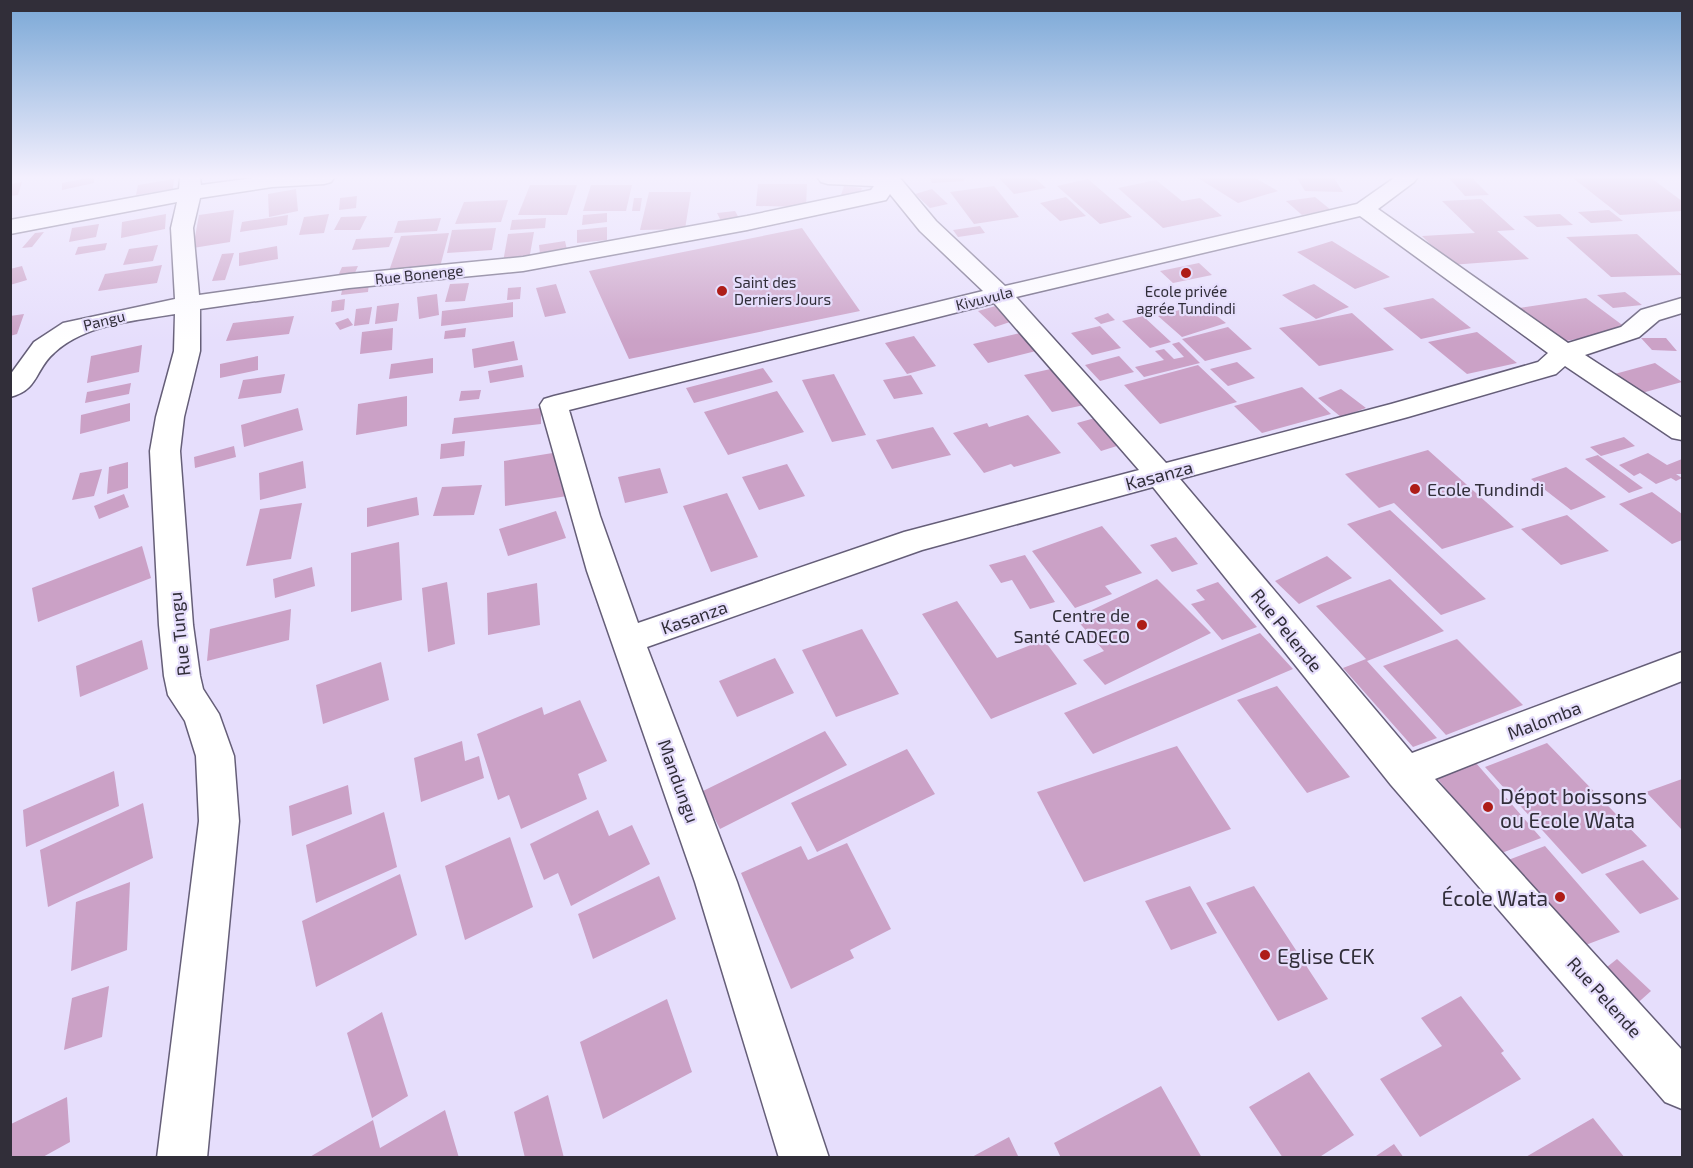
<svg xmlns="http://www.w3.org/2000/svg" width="1693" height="1168" font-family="'Exo 2',sans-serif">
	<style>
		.building { fill: #cba1c6 }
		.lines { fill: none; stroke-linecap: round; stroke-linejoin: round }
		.street-casing { stroke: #655e78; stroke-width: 3 }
		.street { fill: #fff; fill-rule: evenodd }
		.poi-dot { fill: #ae1d18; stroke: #e6defc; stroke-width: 2 }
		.labels { text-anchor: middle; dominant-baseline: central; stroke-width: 4.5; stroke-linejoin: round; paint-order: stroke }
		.far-street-label { font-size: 15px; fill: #312e39; stroke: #e6defc }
		.far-poi-label { font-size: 15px; fill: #312e39; stroke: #e6defc; text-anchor: start }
		.street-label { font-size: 18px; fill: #312e39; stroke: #e6defc }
		.poi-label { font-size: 18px; fill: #312e39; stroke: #e6defc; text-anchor: start }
		.near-poi-label { font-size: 21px; fill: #312e39; stroke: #e6defc; text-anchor: start }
	</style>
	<rect width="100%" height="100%" fill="#e6defc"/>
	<!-- building -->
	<path class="building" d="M 88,178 L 94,178 L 94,183 L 62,190 L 62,183 Z
		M 930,178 L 963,178 L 964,181 L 932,183 Z
		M 999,178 L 1035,178 L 1046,188 L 1014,194 Z
		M 1198,178 L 1255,178 L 1278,191 L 1238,203 Z
		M 1297,178 L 1334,178 L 1343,192 L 1305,191 Z
		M 1449,178 L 1472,178 L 1489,195 L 1465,196 Z
		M 1573,178 L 1651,178 L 1682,201 L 1682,211 L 1620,215 Z
		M 174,179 L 173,189 L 136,195 L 138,185 Z
		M 1088,179 L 1132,217 L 1100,224 L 1057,186 Z
		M 1156,180 L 1182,201 L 1200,198 L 1222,216 L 1163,228 L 1118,188 Z
		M 22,182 L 18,195 L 10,196 L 10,184 Z
		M 758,184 L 807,184 L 806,207 L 756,206 Z
		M 530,185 L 577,185 L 567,215 L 518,215 Z
		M 591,185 L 632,185 L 626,211 L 583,211 Z
		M 844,186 L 862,188 L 859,197 L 841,195 Z
		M 994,186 L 1019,217 L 974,224 L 950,192 Z
		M 296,189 L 298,211 L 269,217 L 268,194 Z
		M 932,189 L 948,204 L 930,208 L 915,194 Z
		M 649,192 L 691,192 L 685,229 L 640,230 Z
		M 357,196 L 356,208 L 339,210 L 340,198 Z
		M 1066,197 L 1086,216 L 1060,221 L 1040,203 Z
		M 1315,197 L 1331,210 L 1302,215 L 1286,201 Z
		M 634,198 L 642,198 L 640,211 L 632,211 Z
		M 1481,199 L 1515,230 L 1497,231 L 1529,259 L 1451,265 L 1422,236 L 1475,233 L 1442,201 Z
		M 508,200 L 501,222 L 455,224 L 464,202 Z
		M 234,210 L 230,242 L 193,248 L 199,215 Z
		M 1609,210 L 1623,221 L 1591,223 L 1578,212 Z
		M 735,211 L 739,218 L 721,221 L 717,213 Z
		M 607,213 L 607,222 L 582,225 L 583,215 Z
		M 166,214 L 165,229 L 121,238 L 122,222 Z
		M 329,214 L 324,233 L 299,235 L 304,217 Z
		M 1560,214 L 1573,225 L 1537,227 L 1523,216 Z
		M 288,215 L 287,225 L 240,232 L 242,222 Z
		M 367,216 L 360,230 L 334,230 L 341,217 Z
		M 441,218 L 437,231 L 394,233 L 398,221 Z
		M 546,218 L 545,228 L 510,230 L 512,220 Z
		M 99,224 L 96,237 L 69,242 L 72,228 Z
		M 980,226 L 985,233 L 958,237 L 953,230 Z
		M 607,227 L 607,240 L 577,243 L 577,230 Z
		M 496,228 L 492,250 L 447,253 L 452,230 Z
		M 802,228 L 860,311 L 629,359 L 589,271 Z
		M 44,232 L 32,247 L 22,248 L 35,233 Z
		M 534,232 L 529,260 L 503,262 L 508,234 Z
		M 449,233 L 440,267 L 389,271 L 401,236 Z
		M 1637,234 L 1682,275 L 1611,277 L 1566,237 Z
		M 393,237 L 389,247 L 352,250 L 356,239 Z
		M 565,241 L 567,250 L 540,254 L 539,245 Z
		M 1332,241 L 1390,277 L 1355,289 L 1297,252 Z
		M 107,243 L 105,250 L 75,255 L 78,247 Z
		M 158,245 L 153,261 L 123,265 L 129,249 Z
		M 277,246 L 278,259 L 239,266 L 239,253 Z
		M 234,253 L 225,280 L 212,281 L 222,254 Z
		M 1199,263 L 1212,275 L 1173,283 L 1160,271 Z
		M 162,265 L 157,283 L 98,291 L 105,274 Z
		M 22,266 L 27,280 L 10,285 L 10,269 Z
		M 358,266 L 354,275 L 338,276 L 342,267 Z
		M 369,283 L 368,292 L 341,295 L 343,286 Z
		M 469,283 L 465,301 L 445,302 L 450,284 Z
		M 556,284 L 566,313 L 545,317 L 536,288 Z
		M 1314,284 L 1349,307 L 1316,319 L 1282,295 Z
		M 521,287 L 520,299 L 507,300 L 508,288 Z
		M 1625,292 L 1642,305 L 1613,308 L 1597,295 Z
		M 437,294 L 439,315 L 419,319 L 417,297 Z
		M 1433,298 L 1471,328 L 1421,339 L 1383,308 Z
		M 1586,298 L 1629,330 L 1560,342 L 1519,308 Z
		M 345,299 L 344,310 L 331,312 L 332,301 Z
		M 513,302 L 513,317 L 441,326 L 442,311 Z
		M 399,303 L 397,321 L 375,324 L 377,306 Z
		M 1201,304 L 1226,323 L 1182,337 L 1158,316 Z
		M 999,305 L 1016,320 L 995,327 L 978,311 Z
		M 372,307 L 369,324 L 354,326 L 356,309 Z
		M 1108,313 L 1115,320 L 1101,324 L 1094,318 Z
		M 1352,313 L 1394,350 L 1319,366 L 1279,328 Z
		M 24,314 L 17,334 L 10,336 L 10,316 Z
		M 294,316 L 289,334 L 226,341 L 233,323 Z
		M 1143,316 L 1171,342 L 1150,348 L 1122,321 Z
		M 348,318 L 353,325 L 340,330 L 335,323 Z
		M 1100,326 L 1121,348 L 1092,355 L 1071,333 Z
		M 1228,327 L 1252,349 L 1205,361 L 1182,339 Z
		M 393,328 L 392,350 L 360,354 L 362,332 Z
		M 466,328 L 465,337 L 444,339 L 445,331 Z
		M 1477,332 L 1517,363 L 1467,374 L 1428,342 Z
		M 1020,333 L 1036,351 L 988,363 L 973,344 Z
		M 914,336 L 936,366 L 907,374 L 885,343 Z
		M 1641,338 L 1666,338 L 1677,351 L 1652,350 Z
		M 514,341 L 518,360 L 474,368 L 472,349 Z
		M 1179,342 L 1200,363 L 1144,377 L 1135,367 L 1164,360 L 1155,351 L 1164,349 L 1174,359 L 1184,357 L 1172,344 Z
		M 142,345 L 139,372 L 87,383 L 91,356 Z
		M 258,356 L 258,370 L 220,378 L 220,364 Z
		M 1119,356 L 1134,372 L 1100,381 L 1085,365 Z
		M 433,358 L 433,373 L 389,379 L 391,364 Z
		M 1237,362 L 1255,378 L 1228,386 L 1210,369 Z
		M 1655,363 L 1682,382 L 1638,394 L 1611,375 Z
		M 522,365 L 524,377 L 490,383 L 488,371 Z
		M 1198,365 L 1237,402 L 1160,424 L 1124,385 Z
		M 763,368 L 773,382 L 694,403 L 686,388 Z
		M 1055,368 L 1084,405 L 1052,412 L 1024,375 Z
		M 285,374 L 281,393 L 238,399 L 243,380 Z
		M 834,374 L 866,435 L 832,442 L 802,380 Z
		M 911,375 L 923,394 L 894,399 L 883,380 Z
		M 131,383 L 129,394 L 85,403 L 87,392 Z
		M 1302,387 L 1331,414 L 1262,433 L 1234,406 Z
		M 1341,389 L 1366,408 L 1341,417 L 1318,398 Z
		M 481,390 L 479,399 L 459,401 L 461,391 Z
		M 777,391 L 804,432 L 728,455 L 704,412 Z
		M 407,396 L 407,426 L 356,435 L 358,404 Z
		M 130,403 L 130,421 L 80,434 L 81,415 Z
		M 298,408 L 303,430 L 244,447 L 241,425 Z
		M 541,408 L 541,424 L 452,434 L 454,418 Z
		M 1028,415 L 1061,453 L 1014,467 L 1011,464 L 984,473 L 953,433 L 987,423 L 989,427 Z
		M 1095,418 L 1120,445 L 1101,451 L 1077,423 Z
		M 933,427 L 951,455 L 892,469 L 876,440 Z
		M 1624,437 L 1635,446 L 1601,456 L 1590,447 Z
		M 465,441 L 464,456 L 440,459 L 441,444 Z
		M 234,446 L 236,457 L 195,468 L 194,457 Z
		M 1428,450 L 1514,527 L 1442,549 L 1394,503 L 1379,508 L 1345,474 Z
		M 565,451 L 567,496 L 505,506 L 504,461 Z
		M 1648,453 L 1667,465 L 1682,459 L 1682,474 L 1676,474 L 1682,478 L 1676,481 L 1671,478 L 1656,484 L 1640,473 L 1634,476 L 1619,465 Z
		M 1598,455 L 1599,456 L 1643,488 L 1629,493 L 1585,459 Z
		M 303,461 L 306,488 L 260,500 L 259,473 Z
		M 128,462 L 128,488 L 107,494 L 109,467 Z
		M 787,464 L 805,496 L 759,510 L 742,477 Z
		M 1566,467 L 1606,497 L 1571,510 L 1531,479 Z
		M 660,468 L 668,493 L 625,503 L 618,477 Z
		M 102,469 L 94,496 L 72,500 L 80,473 Z
		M 482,485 L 474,515 L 433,516 L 442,487 Z
		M 1652,492 L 1682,514 L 1682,540 L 1672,544 L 1619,504 Z
		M 727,493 L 758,557 L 711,572 L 683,506 Z
		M 124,494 L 129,507 L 99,519 L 94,506 Z
		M 417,497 L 419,515 L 367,527 L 367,508 Z
		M 302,503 L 291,559 L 246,566 L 260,509 Z
		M 1390,510 L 1486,599 L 1441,615 L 1347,524 Z
		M 556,511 L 566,538 L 508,556 L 499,529 Z
		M 1567,515 L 1609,551 L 1561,565 L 1521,529 Z
		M 1102,526 L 1142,573 L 1105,586 L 1112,594 L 1075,608 L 1032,551 Z
		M 1176,537 L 1198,564 L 1172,572 L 1150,545 Z
		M 399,542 L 402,600 L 351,612 L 351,553 Z
		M 142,546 L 151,578 L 38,622 L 32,588 Z
		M 1025,555 L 1055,602 L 1030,609 L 1012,580 L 1001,583 L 989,565 Z
		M 1327,556 L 1352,578 L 1299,604 L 1275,581 Z
		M 312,567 L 315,586 L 275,598 L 273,579 Z
		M 1157,579 L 1211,633 L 1105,685 L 1083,660 L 1104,651 L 1075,618 Z
		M 1390,579 L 1444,631 L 1367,661 L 1437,738 L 1413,747 L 1343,668 L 1366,659 L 1316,606 Z
		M 447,582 L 455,644 L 428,652 L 422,588 Z
		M 1218,582 L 1257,627 L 1222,640 L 1191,604 L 1205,600 L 1196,590 Z
		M 537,583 L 540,625 L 488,635 L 487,593 Z
		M 957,601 L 997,658 L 1044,640 L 1077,684 L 991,719 L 922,614 Z
		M 291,609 L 289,640 L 207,661 L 210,629 Z
		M 862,629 L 899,694 L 836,717 L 802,650 Z
		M 1260,633 L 1293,669 L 1093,754 L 1064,713 Z
		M 1457,639 L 1523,705 L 1446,735 L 1383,666 Z
		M 142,640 L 148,669 L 80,697 L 76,666 Z
		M 775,658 L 794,693 L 737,717 L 719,681 Z
		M 381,662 L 389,700 L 323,724 L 316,685 Z
		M 1277,686 L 1350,777 L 1307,793 L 1237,700 Z
		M 580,700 L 607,761 L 578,774 L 587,799 L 521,829 L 509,795 L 498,800 L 477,734 L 542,707 L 544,715 Z
		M 825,731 L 847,765 L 720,829 L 701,792 Z
		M 462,741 L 465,761 L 479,756 L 484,778 L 421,802 L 414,758 Z
		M 1547,743 L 1647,846 L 1582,874 L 1485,767 Z
		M 1177,746 L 1231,829 L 1084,882 L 1037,792 Z
		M 907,749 L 935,794 L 817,852 L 791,803 Z
		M 1476,763 L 1541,838 L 1499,854 L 1436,777 Z
		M 114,771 L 119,806 L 26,847 L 23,810 Z
		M 1682,779 L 1682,830 L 1646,792 Z
		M 348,785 L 352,814 L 292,836 L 289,806 Z
		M 143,803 L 153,858 L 48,907 L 40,850 Z
		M 598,810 L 609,836 L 632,825 L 650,864 L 571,906 L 558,873 L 544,880 L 530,844 Z
		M 384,812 L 397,867 L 316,903 L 306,845 Z
		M 510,837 L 533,907 L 465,940 L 445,866 Z
		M 847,843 L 891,929 L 850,950 L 854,958 L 791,989 L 741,873 L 801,846 L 808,860 Z
		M 1545,846 L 1620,932 L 1575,949 L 1503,862 Z
		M 1643,860 L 1679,899 L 1640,914 L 1605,874 Z
		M 400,874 L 417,935 L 316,987 L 302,921 Z
		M 659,876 L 676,919 L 593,959 L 578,914 Z
		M 130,882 L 127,950 L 71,971 L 76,902 Z
		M 1190,886 L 1217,933 L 1171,950 L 1145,901 Z
		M 1254,886 L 1328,999 L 1278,1021 L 1206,903 Z
		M 1617,959 L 1651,991 L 1632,1008 L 1597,975 Z
		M 109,986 L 102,1037 L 64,1050 L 72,998 Z
		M 1461,996 L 1504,1051 L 1501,1053 L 1521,1079 L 1420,1137 L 1380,1079 L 1442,1046 L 1421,1018 Z
		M 667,999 L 692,1072 L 603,1119 L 580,1042 Z
		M 382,1012 L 408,1096 L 372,1118 L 347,1033 Z
		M 1309,1072 L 1354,1135 L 1318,1158 L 1283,1158 L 1249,1107 Z
		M 1161,1086 L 1202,1158 L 1061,1158 L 1054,1143 Z
		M 548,1095 L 564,1158 L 525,1158 L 514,1112 Z
		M 67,1097 L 70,1142 L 41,1158 L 12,1158 L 11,1124 Z
		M 445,1110 L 459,1158 L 308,1158 L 373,1120 L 380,1148 Z
		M 1593,1118 L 1625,1158 L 1524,1158 Z
		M 1009,1137 L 1019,1158 L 970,1158 Z
		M 1394,1144 L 1404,1158 L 1373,1158 Z"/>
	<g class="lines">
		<!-- street casing -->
		<g class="street-casing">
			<path id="street" d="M 180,178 L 200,178 L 201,185 L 253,178 L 334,178 L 331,182 L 324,184 L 272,187 L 200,198 L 193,228 L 199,295 L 349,274 L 523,257 L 747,216 L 871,190 L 874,186 L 828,184 L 821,182 L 818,178 L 900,178 L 936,221 L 1005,286 L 1357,204 L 1394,178 L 1417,178 L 1414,182 L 1378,209 L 1568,343 L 1621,327 L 1641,310 L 1682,298 L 1682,313 L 1659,320 L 1639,337 L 1585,355 L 1682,418 L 1682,440 L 1672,438 L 1565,366 L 1556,374 L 1408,417 L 1180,479 L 1412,753 L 1682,652 L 1682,681 L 1435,779 L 1682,1050 L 1682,1109 L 1665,1102 L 1391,785 L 1153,487 L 922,550 L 647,647 L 737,882 L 829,1158 L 779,1158 L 695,882 L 587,571 L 540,405 L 544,399 L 554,396 L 983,291 L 920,231 L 890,194 L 886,200 L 747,230 L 523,271 L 349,288 L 200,309 L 200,351 L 184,417 L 180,451 L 193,625 L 200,676 L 203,689 L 219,714 L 234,756 L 239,821 L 207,1158 L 157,1158 L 199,821 L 196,756 L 185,721 L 168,695 L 164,676 L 159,625 L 150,451 L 156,417 L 174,351 L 175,314 C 134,321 85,324 54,353 C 35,369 39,390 10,397 L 10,375 L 34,342 L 63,323 L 175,299 L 171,228 L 177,202 L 10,234 L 10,220 L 179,189 ZM 1360,216 L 1548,353 L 1538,362 L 1391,404 L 1166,463 L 1016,297 ZM 994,303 L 1139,470 L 904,532 L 638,623 L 600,516 L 569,410 Z"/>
		</g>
		<!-- street -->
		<use href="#street" class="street"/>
	</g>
	<!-- sky -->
	<linearGradient id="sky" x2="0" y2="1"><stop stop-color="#79a7d6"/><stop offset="0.52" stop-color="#f4f0fe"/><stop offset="1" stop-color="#f4f0fe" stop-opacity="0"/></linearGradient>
	<rect width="1693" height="341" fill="url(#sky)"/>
	<!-- markers -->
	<g class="poi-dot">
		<circle cx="1186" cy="273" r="6"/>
		<circle cx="722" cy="291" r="6"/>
		<circle cx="1415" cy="489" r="6"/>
		<circle cx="1142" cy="625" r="6"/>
		<circle cx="1488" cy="807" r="6"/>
		<circle cx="1560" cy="897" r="6"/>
		<circle cx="1265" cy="955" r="6"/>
	</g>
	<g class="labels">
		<!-- far-street labels -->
		<g class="far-street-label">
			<text transform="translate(419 274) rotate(-6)">Rue Bonenge</text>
			<text transform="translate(984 298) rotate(-14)">Kivuvula</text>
			<text transform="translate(104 320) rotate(-14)">Pangu</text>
		</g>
		<!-- far-poi labels -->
		<g class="far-poi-label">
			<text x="734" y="282">Saint des<tspan x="734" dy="17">Derniers Jours</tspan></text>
			<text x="1186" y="291" text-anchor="middle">Ecole privée<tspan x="1186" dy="17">agrée Tundindi</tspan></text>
		</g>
		<!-- street labels -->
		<g class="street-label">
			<text transform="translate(1159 475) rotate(-15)">Kasanza</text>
			<text transform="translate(694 617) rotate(-19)">Kasanza</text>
			<text transform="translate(1287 630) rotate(51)">Rue Pelende</text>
			<text transform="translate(179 634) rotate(-96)">Rue Tungu</text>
			<text transform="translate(1544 720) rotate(-21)">Malomba</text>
			<text transform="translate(679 781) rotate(70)">Mandungu</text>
			<text transform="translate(1605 997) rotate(48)">Rue Pelende</text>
		</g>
		<!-- poi labels -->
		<g class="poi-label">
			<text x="1427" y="489">Ecole Tundindi</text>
			<text x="1130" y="615" text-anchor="end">Centre de<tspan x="1130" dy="21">Santé CADECO</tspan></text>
		</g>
		<!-- near-poi labels -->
		<g class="near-poi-label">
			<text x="1500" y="795">Dépot boissons<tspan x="1500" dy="24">ou Ecole Wata</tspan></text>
			<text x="1548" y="897" text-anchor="end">École Wata</text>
			<text x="1277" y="955">Eglise CEK</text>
		</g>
	</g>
	<!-- border -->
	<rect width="1693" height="1168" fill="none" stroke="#312e39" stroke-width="24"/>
</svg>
